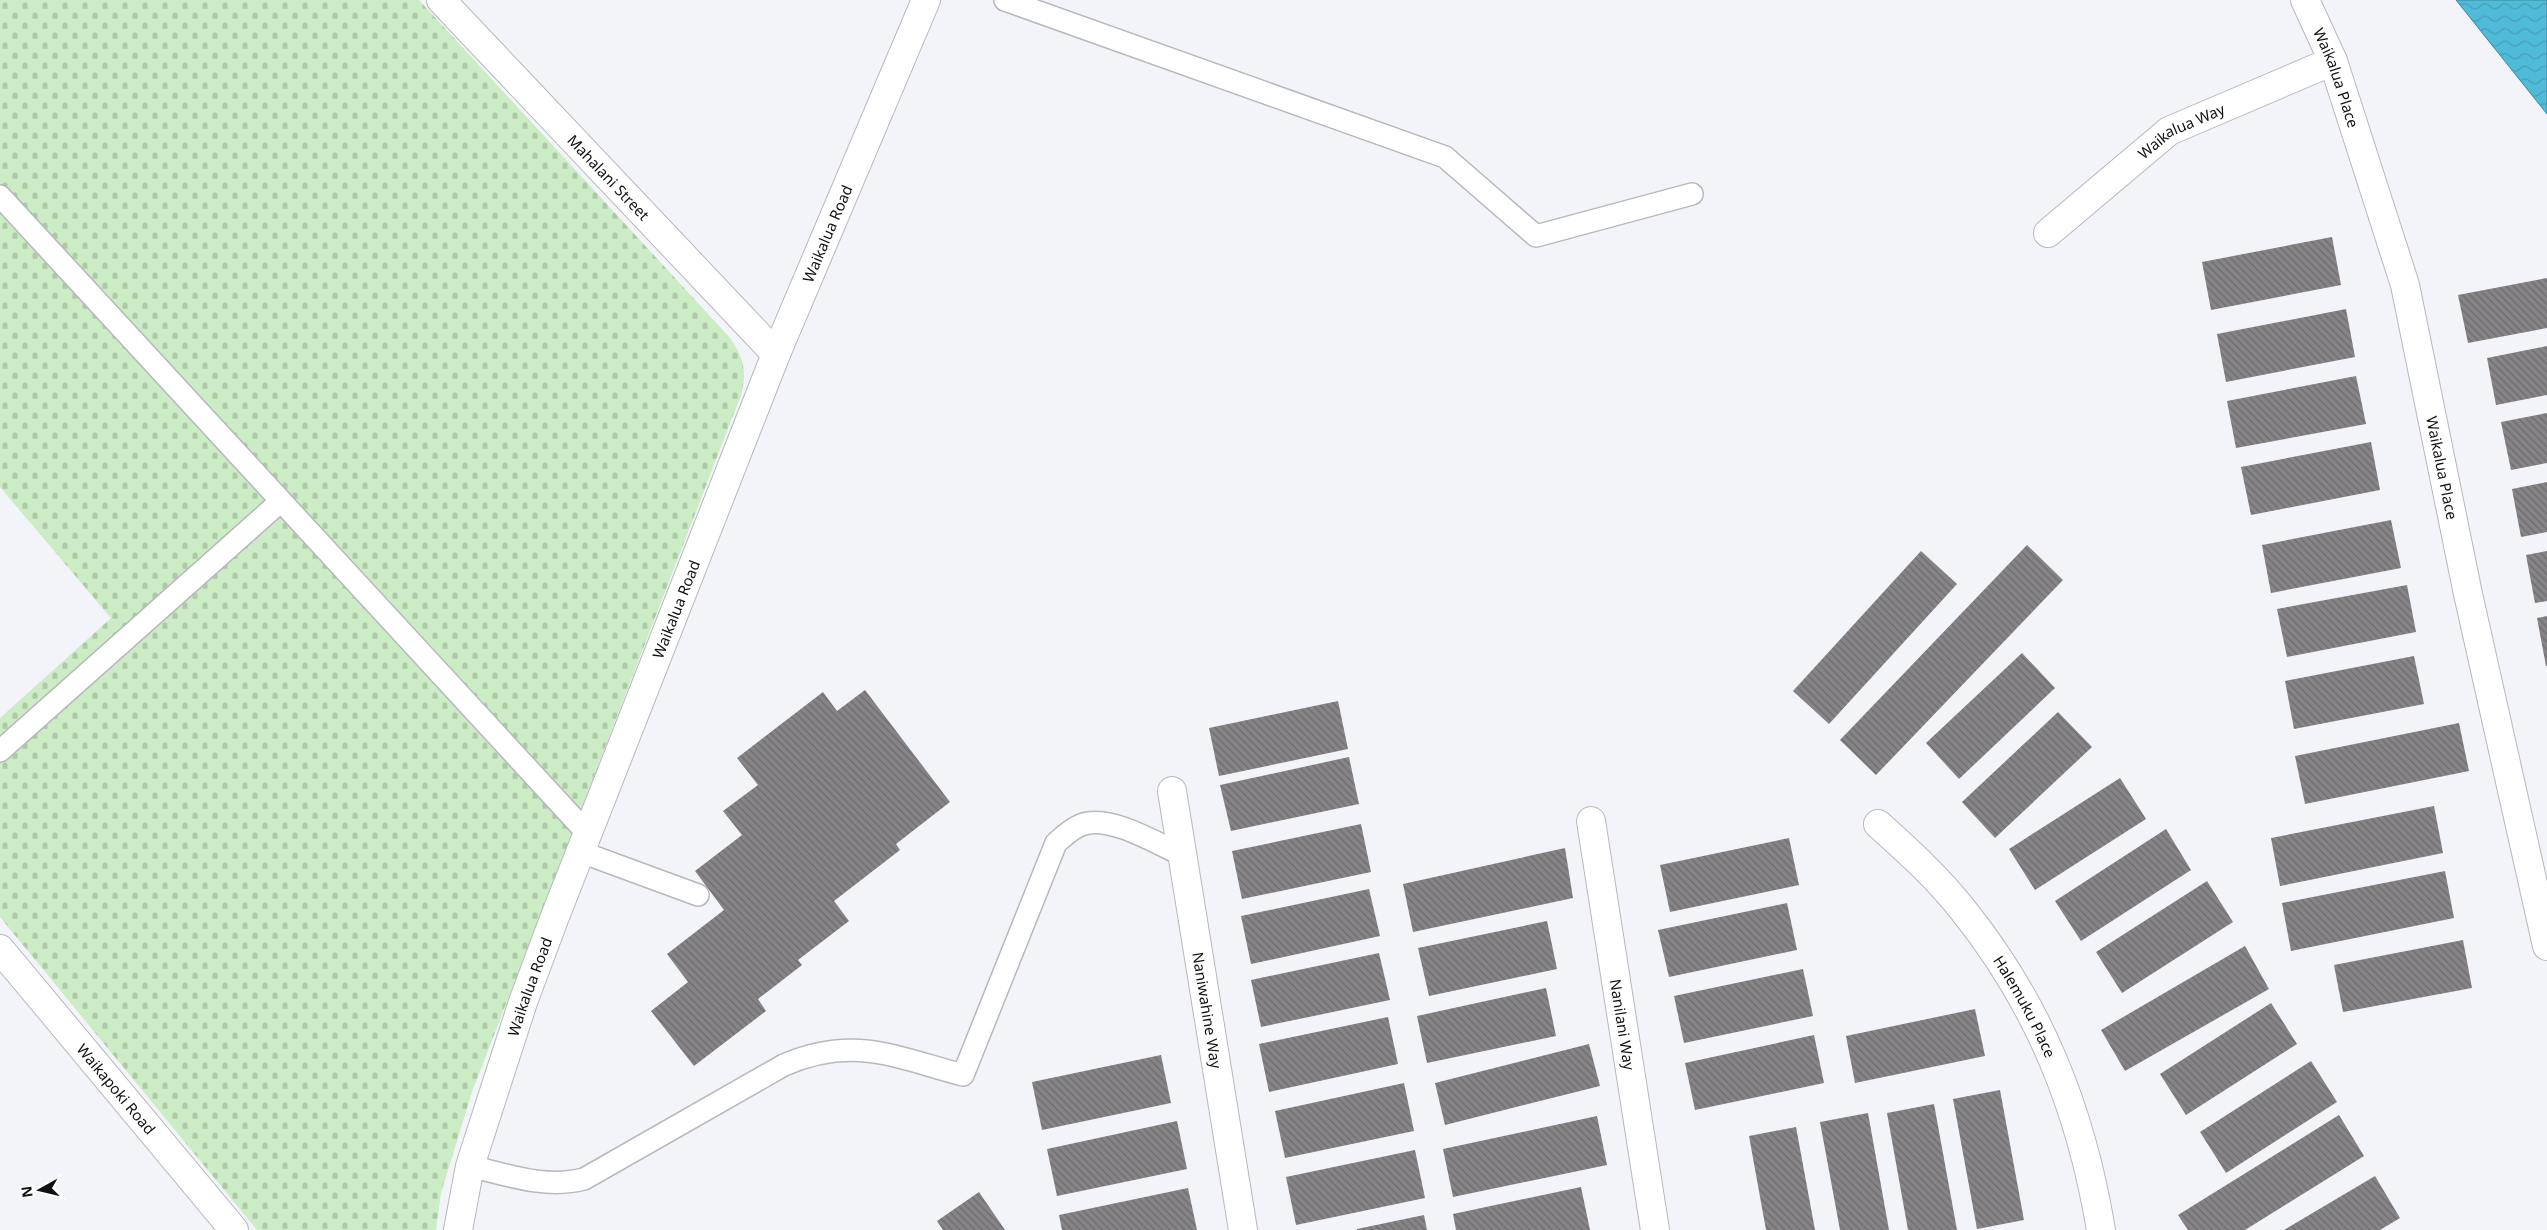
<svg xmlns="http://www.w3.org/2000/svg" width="2547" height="1230" font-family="'Noto Sans',sans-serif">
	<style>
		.cemetery { fill: url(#cemetery-stones) }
		.water { fill: url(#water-waves); stroke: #3d879d }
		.building { fill: url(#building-back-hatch) }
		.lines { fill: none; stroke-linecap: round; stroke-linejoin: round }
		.service-casing { stroke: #b7b8bc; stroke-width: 24 }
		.minor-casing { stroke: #b7b8bc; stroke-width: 30 }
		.service { stroke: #fff; stroke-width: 21 }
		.minor { stroke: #fff; stroke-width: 28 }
		.labels { text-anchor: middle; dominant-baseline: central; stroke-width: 4; stroke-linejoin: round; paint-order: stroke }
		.street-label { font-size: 15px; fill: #101112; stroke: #fff }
	</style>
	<defs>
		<pattern id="cemetery-stones" width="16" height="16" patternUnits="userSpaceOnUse" patternTransform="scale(1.25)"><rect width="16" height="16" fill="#cbecc4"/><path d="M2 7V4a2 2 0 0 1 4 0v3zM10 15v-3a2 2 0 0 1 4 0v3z" fill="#adc9a7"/></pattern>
		<pattern id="water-waves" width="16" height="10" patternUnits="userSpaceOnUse" patternTransform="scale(1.25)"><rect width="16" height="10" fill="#50bad9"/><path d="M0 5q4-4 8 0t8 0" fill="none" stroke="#459fb9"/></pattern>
		<pattern id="building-back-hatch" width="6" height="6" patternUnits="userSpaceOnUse" patternTransform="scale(1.25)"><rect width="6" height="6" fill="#878487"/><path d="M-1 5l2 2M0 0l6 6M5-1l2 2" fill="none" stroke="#6d6b6d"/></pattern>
	</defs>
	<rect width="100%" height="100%" fill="#f3f4f9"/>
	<!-- cemetery -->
	<path class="cemetery" d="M 0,0 L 419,0 L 731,339 C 744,359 747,372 741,395 L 472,1092 L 441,1193 L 436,1230 L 257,1230 L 0,917 L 0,718 L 111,618 L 0,487 Z"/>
	<!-- water -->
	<path class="water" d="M 2456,0 L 2547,0 L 2547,114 Z"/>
	<!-- building -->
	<path class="building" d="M 2332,237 L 2341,285 L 2211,310 L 2202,262 Z
		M 2547,278 L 2547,328 L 2468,343 L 2458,295 Z
		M 2346,309 L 2355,357 L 2226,382 L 2217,334 Z
		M 2547,346 L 2547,395 L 2496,405 L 2487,358 Z
		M 2356,376 L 2366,424 L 2236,448 L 2227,401 Z
		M 2547,413 L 2547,463 L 2511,470 L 2501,422 Z
		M 2371,442 L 2380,490 L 2251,515 L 2241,467 Z
		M 2547,482 L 2547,532 L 2521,537 L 2512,489 Z
		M 2391,520 L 2401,568 L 2271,593 L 2262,545 Z
		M 2027,545 L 2063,580 L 1876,775 L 1840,740 Z
		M 1921,551 L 1957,584 L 1829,724 L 1793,691 Z
		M 2547,551 L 2547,601 L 2535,603 L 2526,555 Z
		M 2407,585 L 2416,632 L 2287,657 L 2277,609 Z
		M 2547,616 L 2547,666 L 2546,666 L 2537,618 Z
		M 2022,653 L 2055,688 L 1959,779 L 1926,743 Z
		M 2414,656 L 2424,704 L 2294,729 L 2285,681 Z
		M 865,690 L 950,802 L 896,844 L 900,850 L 834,901 L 849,921 L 798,960 L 802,965 L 758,999 L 766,1011 L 694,1066 L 651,1011 L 688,982 L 667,954 L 724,910 L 695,871 L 742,835 L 723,811 L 758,785 L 737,758 L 823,692 L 837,711 Z
		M 1338,701 L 1348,749 L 1219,776 L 1209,728 Z
		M 2058,712 L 2092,747 L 1995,838 L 1962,802 Z
		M 2459,723 L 2469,771 L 2305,804 L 2295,756 Z
		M 1349,757 L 1359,804 L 1231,831 L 1220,785 Z
		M 2120,778 L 2146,819 L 2035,890 L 2009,849 Z
		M 2434,806 L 2443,853 L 2280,886 L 2271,838 Z
		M 1361,824 L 1371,872 L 1242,899 L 1232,851 Z
		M 2166,829 L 2191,870 L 2081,941 L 2055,901 Z
		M 1789,838 L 1799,885 L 1670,912 L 1660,865 Z
		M 1565,848 L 1573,898 L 1413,932 L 1403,884 Z
		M 2445,871 L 2454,918 L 2291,951 L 2282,903 Z
		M 2207,881 L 2233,922 L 2122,993 L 2096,952 Z
		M 1369,889 L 1380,936 L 1251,964 L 1241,916 Z
		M 1787,903 L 1797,950 L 1669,977 L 1658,930 Z
		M 1547,921 L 1557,969 L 1429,996 L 1418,948 Z
		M 2463,940 L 2472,988 L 2343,1012 L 2334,965 Z
		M 2245,946 L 2269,989 L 2125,1071 L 2101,1030 Z
		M 1379,953 L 1390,1000 L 1261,1027 L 1251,980 Z
		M 1803,969 L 1813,1016 L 1684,1043 L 1674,996 Z
		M 1546,988 L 1556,1036 L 1427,1063 L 1417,1016 Z
		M 2271,1003 L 2297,1044 L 2186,1115 L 2160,1074 Z
		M 1975,1009 L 1985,1056 L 1855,1083 L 1846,1036 Z
		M 1388,1017 L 1398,1064 L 1269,1092 L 1259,1044 Z
		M 1814,1035 L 1824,1083 L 1695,1110 L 1685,1063 Z
		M 1589,1044 L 1600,1086 L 1445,1125 L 1435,1083 Z
		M 1161,1055 L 1171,1103 L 1042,1130 L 1032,1082 Z
		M 2311,1061 L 2337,1102 L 2226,1173 L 2200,1132 Z
		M 1404,1083 L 1414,1131 L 1285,1158 L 1275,1111 Z
		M 2000,1090 L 2024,1220 L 1977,1229 L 1953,1099 Z
		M 1934,1104 L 1957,1230 L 1908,1230 L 1887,1113 Z
		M 1868,1113 L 1889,1230 L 1840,1230 L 1820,1122 Z
		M 2339,1115 L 2364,1156 L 2245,1230 L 2188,1230 L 2178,1215 Z
		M 1597,1116 L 1607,1165 L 1453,1197 L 1443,1149 Z
		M 1177,1121 L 1187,1169 L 1057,1196 L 1047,1149 Z
		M 1796,1127 L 1815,1230 L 1766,1230 L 1749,1136 Z
		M 1415,1150 L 1425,1198 L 1296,1225 L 1286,1177 Z
		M 2375,1176 L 2400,1218 L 2380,1230 L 2284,1230 Z
		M 1581,1187 L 1590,1230 L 1456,1230 L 1453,1214 Z
		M 1188,1188 L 1197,1230 L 1062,1230 L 1059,1215 Z
		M 979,1192 L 1005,1230 L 943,1230 L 937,1221 Z
		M 1424,1215 L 1427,1230 L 1357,1230 L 1357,1229 Z"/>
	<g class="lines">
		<!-- service casing -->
		<g class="service-casing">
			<path id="service" d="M 1005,0 L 1445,157 L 1536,236 L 1692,194
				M 0,196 L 588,834
				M 0,751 L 281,501
				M 581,852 L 698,895
				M 470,1166 C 508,1175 545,1189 584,1179 L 784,1065 C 853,1035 895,1057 963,1075 L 1056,843 C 1064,836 1071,829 1081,825 C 1109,814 1156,843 1182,855"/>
		</g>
		<!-- minor casing -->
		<g class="minor-casing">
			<g id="minor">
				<path id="s1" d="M 441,0 L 776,354"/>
				<path id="s2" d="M 2305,0 L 2333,61 L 2405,285 L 2468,594 L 2547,946"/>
				<path id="s3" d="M 2048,233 L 2169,131 L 2333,61"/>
				<path id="s4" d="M 1172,791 L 1243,1230"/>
				<path id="s5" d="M 1591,821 L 1655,1230"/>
				<path id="s6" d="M 1878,824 C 1908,851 1938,878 1963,910 C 2040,1006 2081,1110 2101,1230"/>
				<path id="s7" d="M 0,949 L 234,1230"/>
				<path id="s8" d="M 458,1230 L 470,1166 L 523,1002 L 554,919 L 776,354 L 926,0"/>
			</g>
		</g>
		<!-- service -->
		<use href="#service" class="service"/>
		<!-- minor -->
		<use href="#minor" class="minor"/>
	</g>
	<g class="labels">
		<!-- street labels -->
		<g class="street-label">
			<text stroke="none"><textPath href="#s2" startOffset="84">Waikalua Place</textPath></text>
			<text stroke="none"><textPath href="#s3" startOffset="169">Waikalua Way</textPath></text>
			<text stroke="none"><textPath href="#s1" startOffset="244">Mahalani Street</textPath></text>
			<text stroke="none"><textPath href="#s8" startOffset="1064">Waikalua Road</textPath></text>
			<text stroke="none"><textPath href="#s2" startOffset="489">Waikalua Place</textPath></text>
			<text stroke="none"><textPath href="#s8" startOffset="659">Waikalua Road</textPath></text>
			<text stroke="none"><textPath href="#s8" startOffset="254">Waikalua Road</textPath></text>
			<text stroke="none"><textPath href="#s6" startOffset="236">Halemuku Place</textPath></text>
			<text stroke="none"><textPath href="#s4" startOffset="222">Naniwahine Way</textPath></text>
			<text stroke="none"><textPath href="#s5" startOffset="206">Nanilani Way</textPath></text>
			<text stroke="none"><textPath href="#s7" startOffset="182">Waikapoki Road</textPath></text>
		</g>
	</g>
	<!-- north arrow -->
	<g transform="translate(40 1190) rotate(262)" stroke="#ffffff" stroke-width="4" paint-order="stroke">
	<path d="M0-4L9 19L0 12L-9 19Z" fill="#101112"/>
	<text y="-8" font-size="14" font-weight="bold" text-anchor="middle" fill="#101112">N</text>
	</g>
</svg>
